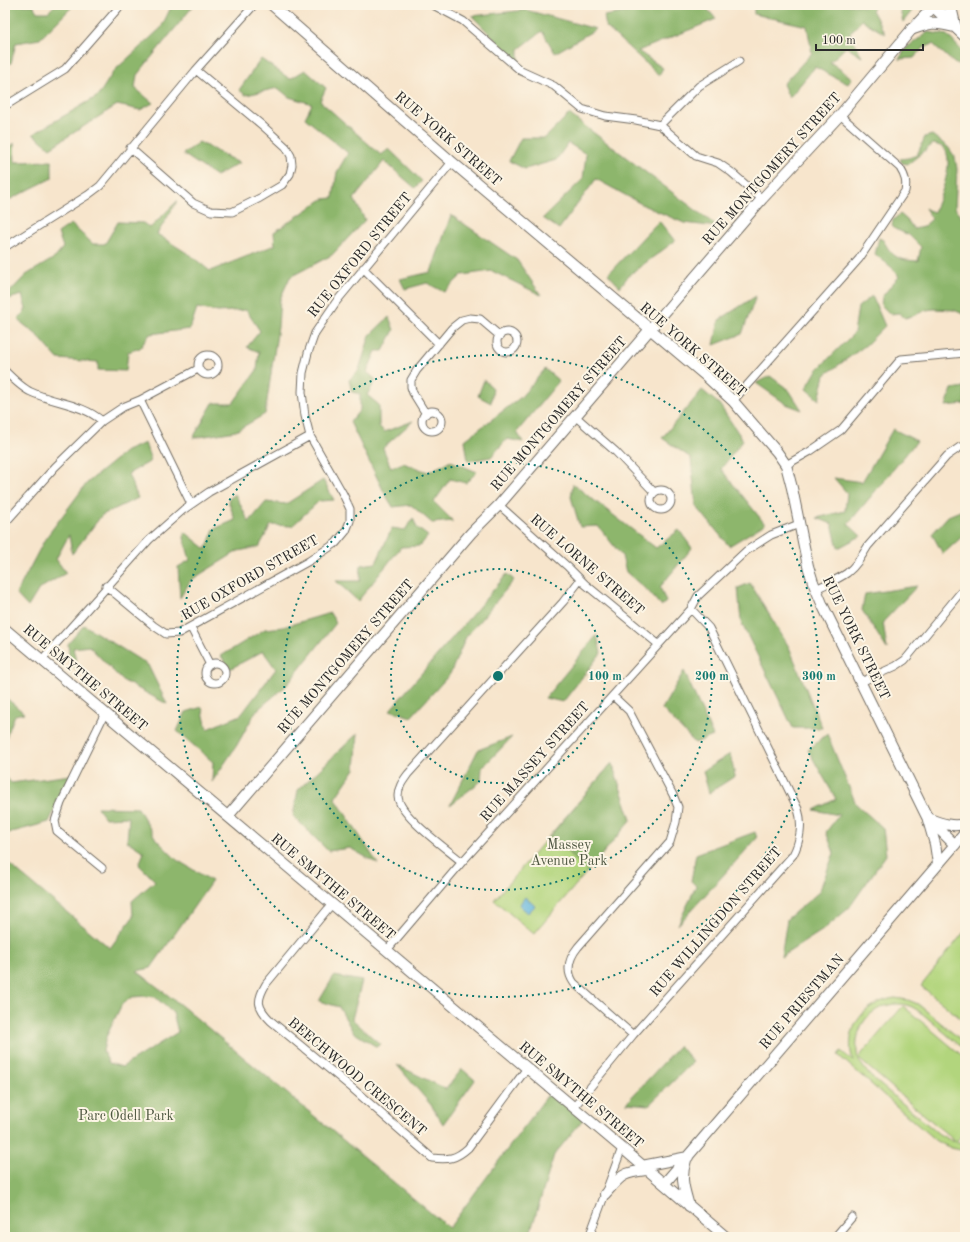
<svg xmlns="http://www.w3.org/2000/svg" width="970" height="1242" font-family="'Old Standard TT',serif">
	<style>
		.green { fill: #b2d57d; stroke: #6e8054 }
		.forest { fill: #8db66c; stroke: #5c704c; fill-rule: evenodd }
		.water { fill: #62b6de; stroke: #467084 }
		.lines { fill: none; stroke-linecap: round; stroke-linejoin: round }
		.street-casing { stroke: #726c63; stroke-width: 9 }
		.secondary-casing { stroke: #726c63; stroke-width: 12 }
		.primary-casing { stroke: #726c63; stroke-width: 13 }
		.street { stroke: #fff; stroke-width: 7 }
		.secondary { stroke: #fff; stroke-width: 10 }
		.primary { stroke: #fff; stroke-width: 11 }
		.ring { fill: none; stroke: #0f766e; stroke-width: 2; stroke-dasharray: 2 4 }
		.labels { text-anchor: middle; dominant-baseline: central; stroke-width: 4; stroke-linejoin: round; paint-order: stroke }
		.street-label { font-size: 14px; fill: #2b2b2b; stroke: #fcf5e5 }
		.park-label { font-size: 14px; fill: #4d5640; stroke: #fcf5e5 }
		.centre { fill: #0f766e; stroke: #fcf5e5; stroke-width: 2 }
		.ring-label { font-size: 12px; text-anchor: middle; font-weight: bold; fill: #0f766e; stroke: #fcf5e5; stroke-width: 4; stroke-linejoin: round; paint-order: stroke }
	</style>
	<rect width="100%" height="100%" fill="#fcf5e5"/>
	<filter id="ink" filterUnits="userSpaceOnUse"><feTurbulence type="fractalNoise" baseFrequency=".025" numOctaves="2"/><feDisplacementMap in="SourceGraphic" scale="8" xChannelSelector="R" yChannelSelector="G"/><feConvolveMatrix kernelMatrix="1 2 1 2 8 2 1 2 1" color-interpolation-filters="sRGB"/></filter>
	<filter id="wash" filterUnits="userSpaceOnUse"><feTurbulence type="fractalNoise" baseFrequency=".012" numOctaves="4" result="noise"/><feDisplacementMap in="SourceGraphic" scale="16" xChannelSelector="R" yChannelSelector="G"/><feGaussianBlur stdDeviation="0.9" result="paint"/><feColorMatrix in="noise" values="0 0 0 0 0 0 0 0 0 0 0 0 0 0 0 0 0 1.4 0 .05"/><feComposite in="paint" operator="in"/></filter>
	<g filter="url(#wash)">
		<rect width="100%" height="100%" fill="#f7e5cc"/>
		<!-- green -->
		<path class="green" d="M 612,763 L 631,820 L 534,934 L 494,900 Z
			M 964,932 L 965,933 L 965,1022 L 921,986 Z
			M 895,998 L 908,1000 L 918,1004 L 965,1043 L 965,1050 C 954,1041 943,1031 932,1022 C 926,1017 920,1011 912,1007 C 896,1000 876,1006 865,1020 C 857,1031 855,1045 858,1058 L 903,1006 L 965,1058 L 965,1131 L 956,1142 L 859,1059 L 859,1061 L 870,1076 L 939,1134 L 952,1141 L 965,1143 L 965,1151 L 951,1148 L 936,1141 L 838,1055 L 841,1051 L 853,1061 C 843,1030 863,1002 895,998 Z"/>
		<!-- forest -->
		<path class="forest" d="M 5,5 L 33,5 L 37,12 L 48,12 L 55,5 L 74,5 L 40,39 L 16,43 L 11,63 L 5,65 L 5,39 L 9,30 L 5,16 Z
			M 172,5 L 194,5 L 137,75 L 135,88 L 153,103 L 140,110 L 117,105 L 50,148 L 33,134 L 98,96 L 114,71 L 161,28 Z
			M 671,5 L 704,5 L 716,19 L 638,51 L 663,68 L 659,75 L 606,27 L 604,16 Z
			M 754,5 L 860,5 L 863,7 L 865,5 L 877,5 L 872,10 L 885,34 L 862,20 L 850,33 L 862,57 L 846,47 L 830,62 L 852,78 L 848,84 L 815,67 L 789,98 L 783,84 L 812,53 L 807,26 L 754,14 Z
			M 899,5 L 913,5 L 915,7 L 903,22 Z
			M 526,10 L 596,29 L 555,53 L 542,31 L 519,49 L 519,64 L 472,16 Z
			M 928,32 L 947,35 L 965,54 L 965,68 L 954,63 L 933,44 L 923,48 L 914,58 L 899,59 L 906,48 Z
			M 261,59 L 290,79 L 305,70 L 326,88 L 320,101 L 381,155 L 389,149 L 422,181 L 415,188 L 384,161 L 354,199 L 365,220 L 332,255 L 290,277 L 280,299 L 278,327 L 265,414 L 236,431 L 193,438 L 213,403 L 233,403 L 257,370 L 259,352 L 247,347 L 260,331 L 246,310 L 218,312 L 197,308 L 190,329 L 150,334 L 140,348 L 128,352 L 126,371 L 98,370 L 98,362 L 58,359 L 37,335 L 18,320 L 26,309 L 22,295 L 5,300 L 5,297 L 26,275 L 56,257 L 63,247 L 58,233 L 71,224 L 93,244 L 105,244 L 118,222 L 143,223 L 150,228 L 178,200 L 157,234 L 190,255 L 210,271 L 275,245 L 274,232 L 323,199 L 333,198 L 337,172 L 348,153 L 305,118 L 312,104 L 289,97 L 278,88 L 246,95 L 239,90 Z
			M 569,114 L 718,227 L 684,223 L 645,206 L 596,179 L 559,229 L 543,218 L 583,179 L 586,154 L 568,143 L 556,160 L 525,169 L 509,161 L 521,138 L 545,138 Z
			M 932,135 L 948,147 L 955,157 L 957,169 L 955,208 L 965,222 L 965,315 L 954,310 L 934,309 L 926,310 L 915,315 L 905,318 L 899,313 L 890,314 L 881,305 L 882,297 C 888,290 892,283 899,277 C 894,267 884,262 875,254 L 879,238 L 883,240 C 893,258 898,260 918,261 L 921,247 L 909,235 L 895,229 L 892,226 L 893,220 L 900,214 L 907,220 L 914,229 L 923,227 L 932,219 L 925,208 L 928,210 L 934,212 C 940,197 953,167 946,151 C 943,146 938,145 933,144 L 908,164 L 902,163 L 900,159 L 908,158 L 917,155 L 925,137 Z
			M 199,142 L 239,163 L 216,176 L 183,154 Z
			M 14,143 L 15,162 L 52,161 L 52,178 L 5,202 L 5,154 Z
			M 451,215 L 517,260 L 541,295 L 492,271 L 462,275 L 444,292 L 427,283 L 405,289 L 400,279 L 431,272 Z
			M 659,221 L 675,241 L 629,275 L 620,287 L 608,274 Z
			M 756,296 L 742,334 L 714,345 L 719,320 Z
			M 872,296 L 885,326 L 866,345 L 825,375 L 819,400 L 806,389 L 817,370 L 854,333 L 858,307 Z
			M 389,317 L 394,330 L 383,351 L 376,351 L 367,372 L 376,380 L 367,395 L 379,405 L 379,426 L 384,432 L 413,421 L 383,448 L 391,468 L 403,463 L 428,472 L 451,461 L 477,472 L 466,483 L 450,479 L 434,502 L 453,521 L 432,523 L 411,505 L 393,507 L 384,492 L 350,422 L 360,410 L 360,394 L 352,392 L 349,380 L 359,370 L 370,335 Z
			M 545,369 L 559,381 L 517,432 L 523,442 L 507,439 L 491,457 L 468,461 L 465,440 L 521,397 Z
			M 770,376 L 789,390 L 802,410 L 786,404 L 756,383 Z
			M 484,380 L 493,388 L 491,403 L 478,396 Z
			M 965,387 L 965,404 L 946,406 L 952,389 Z
			M 702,390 L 719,404 L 743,440 L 721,469 L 765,524 L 729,546 L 696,506 L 691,458 L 662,438 Z
			M 893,429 L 917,441 L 848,524 L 861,536 L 838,548 L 832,524 L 817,518 L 845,511 L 847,493 L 834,478 L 862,482 Z
			M 145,443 L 151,461 L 128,474 L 138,498 L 102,515 L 72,554 L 69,535 L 56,559 L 66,573 L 39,589 L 28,607 L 16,594 L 45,539 L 87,483 L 126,451 Z
			M 323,480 L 334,500 L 319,501 L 292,526 L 271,525 L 259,547 L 238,551 L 191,580 L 180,598 L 178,567 L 190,560 L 184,538 L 185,532 L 206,549 L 214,529 L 235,520 L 228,500 L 235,494 L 249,522 L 266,502 L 286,504 Z
			M 573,484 L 656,548 L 679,530 L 692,548 L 660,587 L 666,602 L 661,606 L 649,592 L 626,572 L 622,556 L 598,526 L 580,527 L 571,497 Z
			M 965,509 L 965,534 L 943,554 L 932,534 L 948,516 Z
			M 413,518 L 417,528 L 428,536 L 420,546 L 401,547 L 358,601 L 336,581 L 360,581 L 361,565 L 376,563 L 392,528 L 405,530 Z
			M 507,574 L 514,580 L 466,637 L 450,674 L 411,717 L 390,710 Z
			M 750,583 L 789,647 L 822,728 L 793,728 L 741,622 L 738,588 Z
			M 917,586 L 883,622 L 887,649 L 862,610 L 865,594 Z
			M 330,613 L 336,623 L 286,686 L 256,711 L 237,745 L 212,782 L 213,762 L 177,731 L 186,712 L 202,707 L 207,729 L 241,715 L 276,669 L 263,651 L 230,669 L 221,656 L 265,629 L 283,627 Z
			M 84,625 L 148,665 L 167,704 L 122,680 L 89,646 L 73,648 L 78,670 L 70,665 L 68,644 Z
			M 597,635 L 601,653 L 563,702 L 545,698 Z
			M 684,671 L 713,736 L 695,743 L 662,709 Z
			M 5,697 L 24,713 L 15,715 L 5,740 Z
			M 358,733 L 355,769 L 335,798 L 378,864 L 350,848 L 328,851 L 293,816 L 298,790 Z
			M 827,734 L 856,804 L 883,828 L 886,855 L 849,908 L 823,930 L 781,957 L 787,919 L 819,892 L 834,853 L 826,832 L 839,815 L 814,810 L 836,799 L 808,750 Z
			M 512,737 L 482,768 L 481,781 L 450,805 L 478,750 Z
			M 730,754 L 735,776 L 709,793 L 703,771 Z
			M 612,763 L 631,820 L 588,871 L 550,836 Z
			M 5,775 L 11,783 L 71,775 L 49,822 L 5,834 Z
			M 97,807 L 138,808 L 156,839 L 177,860 L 212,881 L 151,968 L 137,971 L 183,1007 L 449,1228 L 552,1089 L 585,1117 L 554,1155 L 529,1237 L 5,1237 L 5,861 L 110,948 L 133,917 L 132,901 L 155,881 L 139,865 L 144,852 L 127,841 L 129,817 L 105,818 ZM 145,996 L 155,997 L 173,1013 L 178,1032 L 122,1067 L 109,1063 L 103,1051 L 106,1037 L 122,1004 L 132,997 Z
			M 755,832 L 757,838 L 678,925 L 696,886 L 691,881 L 696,854 Z
			M 334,976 L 362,981 L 352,1019 L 380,1044 L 377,1047 L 353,1032 L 339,1007 L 319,1001 Z
			M 679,1046 L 693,1062 L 649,1105 L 626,1103 Z
			M 397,1065 L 446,1089 L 462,1069 L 475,1080 L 443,1124 L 431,1105 Z"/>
		<!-- water -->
		<path class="water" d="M 525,897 L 535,906 L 528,913 L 519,905 Z"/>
	</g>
	<g filter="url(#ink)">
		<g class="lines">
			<!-- street casing -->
			<g class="street-casing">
				<path id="street" d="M 433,5 L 463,21 L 521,71 L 554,86 L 582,109 L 605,116 L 636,120 L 660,125 L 696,156 L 718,163 L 731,172 L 762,199
					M 5,106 L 65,69 L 121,5
					M 660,125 L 699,86 L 739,61
					M 130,148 L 193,203 L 211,211 L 232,212 L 260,198 L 282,185 L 290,174 L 292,165 L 291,156 L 286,147 L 263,126 L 196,70
					M 5,247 L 88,195 L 100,186 L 196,70 L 254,5
					M 363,268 L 439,344
					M497 342a10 10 0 1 1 20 0a10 10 0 1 1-20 0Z
					M198 365a10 10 0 1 1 20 0a10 10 0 1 1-20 0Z
					M 5,371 C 13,379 22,388 31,392 C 54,403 83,404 102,421
					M 140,400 L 191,504
					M 733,401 L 859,259 L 905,191 C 907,182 905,176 900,168 L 840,115
					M422 421a10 10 0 1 1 20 0a10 10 0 1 1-20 0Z
					M 426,414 L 413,393 L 411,387 L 411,380 L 417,370 L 452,328 L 462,320 L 470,318 L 480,319 L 500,336
					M 575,416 L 616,452 L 654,492
					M 786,465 L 809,452 L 841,430 L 901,359 L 965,353
					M651 500a10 10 0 1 1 20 0a10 10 0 1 1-20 0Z
					M 499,505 L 568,567 L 585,584 L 658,644
					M 5,523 L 55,467 L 102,421 L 123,407 L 140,400 L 198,369
					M 106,586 L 154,626 L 166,634 L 179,633 L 309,561 L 336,543 L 346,531 L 350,521 L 350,509 L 343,494 L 310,436 L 305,416 L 302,392 L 303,373 L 308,353 L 315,333 L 336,302 L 452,162
					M 816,589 C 826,584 837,580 847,573 C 856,566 862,556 868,546 L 947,456 L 960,447 L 965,446
					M 191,628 L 210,665
					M 42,661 L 46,655 L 149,540 L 183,510 L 209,492 L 310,436
					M205 673a10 10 0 1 1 20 0a10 10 0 1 1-20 0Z
					M 861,682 L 896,666 L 905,660 L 965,587
					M 613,696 L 629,711 L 673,795 L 678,807 L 676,822 L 670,842 L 578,947 C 569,958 565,970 574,983 L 633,1035
					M 462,862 C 447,849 398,815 398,796 C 398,787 403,781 408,774 L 563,602 L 580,580
					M 102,868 L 57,831 L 55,821 L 61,803 L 105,713
					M 332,904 L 266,984 C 256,1001 257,1007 271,1021 L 352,1088 L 432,1158 C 448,1160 456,1159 468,1148 L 527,1068
					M 387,950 L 462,862 L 691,609 L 698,596 L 746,551 L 771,535 L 799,524
					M 574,1107 L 633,1035 L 793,855 C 800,842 803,824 798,809 L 709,628 L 691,609
					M 589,1237 L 622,1148
					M 835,1237 L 852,1217"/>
			</g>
			<!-- secondary casing -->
			<g class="secondary-casing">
				<path id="secondary" d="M 272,5 L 452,162 L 707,377 L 733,401 L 777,452 L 786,465 L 792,488 L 808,566 L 813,582 L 823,606 L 927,817 L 955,845
					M 5,629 L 622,1148 L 726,1237
					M 228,816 L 471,533 L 499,505 L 762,199 L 840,115 L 912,29 L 935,5
					M 930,819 C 943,824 952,827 965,824
					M 928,820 L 935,844 L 938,864
					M 686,1160 C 680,1179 684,1188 689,1206
					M 642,1166 L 688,1157
					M 664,1184 L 965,833
					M 605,1194 C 621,1176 621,1173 646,1170"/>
			</g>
			<!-- primary casing -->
			<g class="primary-casing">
				<path id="primary" d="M 932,5 L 965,36
					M 950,5 L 955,26
					M 912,29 C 929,23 934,21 952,26"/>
			</g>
			<!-- street -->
			<use href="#street" class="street"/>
			<!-- secondary -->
			<use href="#secondary" class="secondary"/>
			<!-- primary -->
			<use href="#primary" class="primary"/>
		</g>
	</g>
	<!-- distance rings -->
	<g class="ring">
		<circle cx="498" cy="676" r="107"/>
		<circle cx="498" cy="676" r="214"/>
		<circle cx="498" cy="676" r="321"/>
	</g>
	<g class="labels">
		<!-- street labels -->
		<g class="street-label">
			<text transform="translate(448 139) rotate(41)">RUE YORK STREET</text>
			<text transform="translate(772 169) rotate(-48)">RUE MONTGOMERY STREET</text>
			<text transform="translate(360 255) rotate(-51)">RUE OXFORD STREET</text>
			<text transform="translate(693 350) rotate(41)">RUE YORK STREET</text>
			<text transform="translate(559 414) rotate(-49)">RUE MONTGOMERY STREET</text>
			<text transform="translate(587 565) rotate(41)">RUE LORNE STREET</text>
			<text transform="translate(250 578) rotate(-30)">RUE OXFORD STREET</text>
			<text transform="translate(856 638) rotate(64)">RUE YORK STREET</text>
			<text transform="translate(346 657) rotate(-49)">RUE MONTGOMERY STREET</text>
			<text transform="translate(85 678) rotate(40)">RUE SMYTHE STREET</text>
			<text transform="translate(535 762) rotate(-48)">RUE MASSEY STREET</text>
			<text transform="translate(333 887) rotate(40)">RUE SMYTHE STREET</text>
			<text transform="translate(716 922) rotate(-49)">RUE WILLINGDON STREET</text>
			<text transform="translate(802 1002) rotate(-49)">RUE PRIESTMAN</text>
			<text transform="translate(357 1077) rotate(40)">BEECHWOOD CRESCENT</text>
			<text transform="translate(581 1095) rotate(40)">RUE SMYTHE STREET</text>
		</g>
		<!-- park labels -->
		<g class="park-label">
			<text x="569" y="845">Massey<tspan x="569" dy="16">Avenue Park</tspan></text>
			<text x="126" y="1116">Parc Odell Park</text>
		</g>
	</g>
	<circle cx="498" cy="676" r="6" class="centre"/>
	<g class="ring-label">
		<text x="605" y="680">100 m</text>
		<text x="712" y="680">200 m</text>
		<text x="819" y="680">300 m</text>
	</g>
	<!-- margin -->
	<rect width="970" height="1242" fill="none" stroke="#fcf5e5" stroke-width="20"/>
	<!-- scale -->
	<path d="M816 44v6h107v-6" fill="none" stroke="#2b2b2b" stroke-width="2"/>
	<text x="822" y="44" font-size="12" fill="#2b2b2b" stroke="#fcf5e5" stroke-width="3" paint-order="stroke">100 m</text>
</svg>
